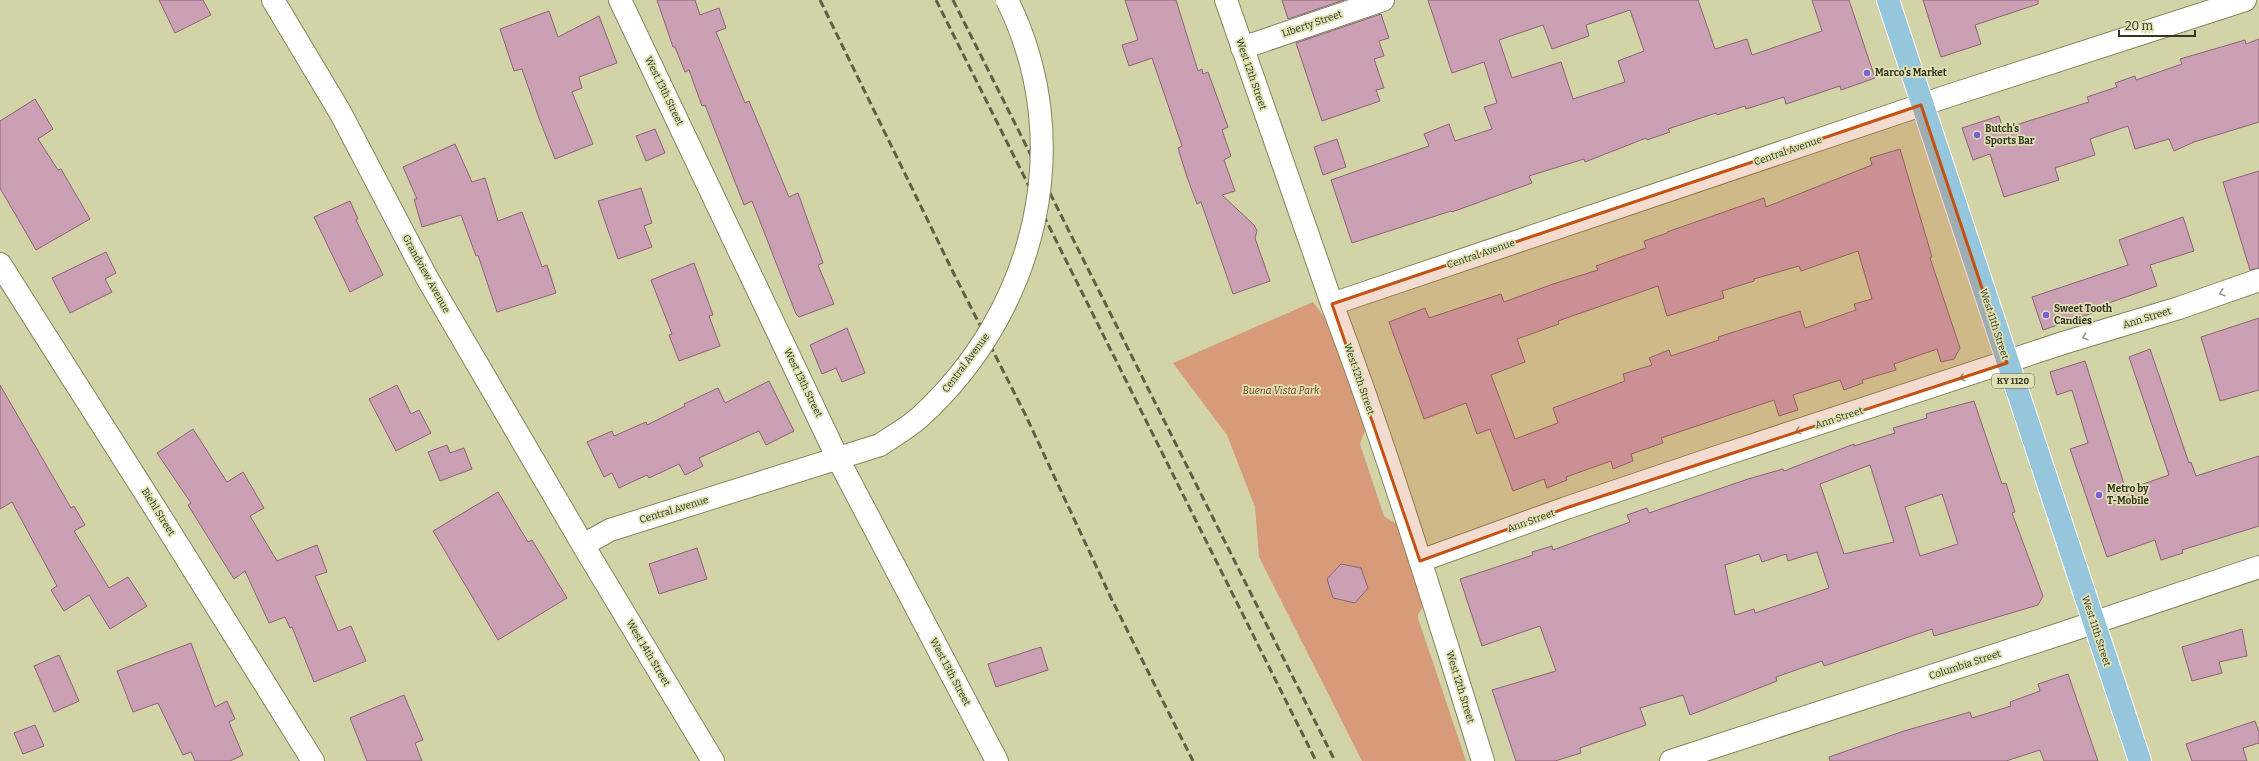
<svg xmlns="http://www.w3.org/2000/svg" width="2259" height="761" font-family="Bitter,serif">
	<style>
		.green { fill: #d89b7a }
		.building { fill: #cca0b4; stroke: #8c6376; fill-rule: evenodd }
		.lines { fill: none; stroke-linecap: round; stroke-linejoin: round }
		.street-casing { stroke: #84855c; stroke-width: 24 }
		.secondary-casing { stroke: #84855c; stroke-width: 24 }
		.primary-casing { stroke: #fff; stroke-width: 24 }
		.street { stroke: #fff; stroke-width: 22 }
		.secondary { stroke: #fff; stroke-width: 22 }
		.primary { stroke: #96c6db; stroke-width: 22 }
		.rail { stroke: #5e6047; stroke-width: 3; stroke-dasharray: 8 4; stroke-linecap: butt }
		.secondary-bridge-casing { stroke: #84855c; stroke-width: 24; stroke-linecap: butt }
		.secondary-bridge { stroke: #fff; stroke-width: 22 }
		.oneway { stroke: #9a9a91 }
		.marked { fill: #c45211; fill-opacity: 0.2; stroke: #c45211; stroke-width: 3; stroke-linejoin: round }
		.poi-dot { fill: #7a5fd9; stroke: #dfe1b5; stroke-width: 1.5 }
		.labels { text-anchor: middle; dominant-baseline: central; stroke-width: 3.5; stroke-linejoin: round; paint-order: stroke }
		.shield { fill: #dfe1b5; stroke: #67694f; stroke-width: 1 }
		.shield-label { font-size: 9px; font-weight: bold; fill: #343523 }
		.street-label { font-size: 10px; fill: #343523; stroke: #dfe1b5 }
		.poi-label { font-size: 10px; font-weight: bold; fill: #343523; stroke: #dfe1b5; text-anchor: start }
		.park-label { font-size: 10px; font-style: italic; fill: #723b18; stroke: #dfe1b5 }
	</style>
	<rect width="100%" height="100%" fill="#d2d4a8"/>
	<!-- green -->
	<path class="green" d="M 1313,302 L 1331,326 L 1366,428 L 1360,444 L 1384,516 L 1398,525 L 1424,604 L 1418,615 L 1418,618 L 1466,761 L 1362,761 L 1259,557 L 1255,507 L 1227,435 L 1173,363 Z"/>
	<!-- building -->
	<path class="building" d="M 159,0 L 203,0 L 211,15 L 175,33 Z
		M 657,0 L 695,0 L 700,15 L 719,8 L 726,28 L 716,32 L 745,103 L 749,101 L 789,197 L 798,193 L 823,263 L 818,265 L 834,304 L 799,317 L 796,314 L 752,201 L 744,205 L 705,105 L 702,106 L 689,70 L 685,72 L 675,47 L 673,47 Z
		M 1125,0 L 1176,0 L 1198,71 L 1202,69 L 1203,74 L 1208,72 L 1228,127 L 1222,130 L 1231,156 L 1224,160 L 1235,191 L 1222,195 L 1254,225 L 1257,231 L 1255,238 L 1270,281 L 1233,294 L 1201,202 L 1197,204 L 1187,177 L 1178,148 L 1182,146 L 1152,58 L 1129,66 L 1122,45 L 1138,40 Z
		M 1282,0 L 1344,0 L 1288,19 Z
		M 1428,0 L 1698,0 L 1715,49 L 1747,39 L 1752,55 L 1822,31 L 1812,0 L 1849,0 L 1875,78 L 1841,90 L 1840,86 L 1786,104 L 1784,97 L 1746,109 L 1745,106 L 1717,115 L 1716,113 L 1668,129 L 1670,132 L 1647,140 L 1646,138 L 1585,162 L 1584,159 L 1529,176 L 1532,183 L 1452,212 L 1451,211 L 1352,243 L 1331,180 L 1429,146 L 1424,134 L 1449,124 L 1455,141 L 1492,129 L 1484,107 L 1497,103 L 1484,62 L 1452,73 ZM 1630,10 L 1644,51 L 1618,61 L 1625,82 L 1573,99 L 1561,62 L 1512,78 L 1499,40 L 1543,25 L 1552,49 L 1589,36 L 1586,25 Z
		M 1923,0 L 2038,0 L 2038,4 L 1975,25 L 1981,44 L 1941,57 Z
		M 549,11 L 558,37 L 599,16 L 617,63 L 579,77 L 582,88 L 572,92 L 593,144 L 555,159 L 540,121 L 522,69 L 514,71 L 500,29 Z
		M 1381,14 L 1389,38 L 1379,41 L 1384,56 L 1374,59 L 1384,88 L 1376,90 L 1380,101 L 1322,121 L 1296,43 Z
		M 2259,39 L 2259,122 L 2194,142 L 2174,151 L 2169,139 L 2135,149 L 2128,126 L 2090,139 L 2095,155 L 2055,168 L 2059,180 L 2004,197 L 1990,154 L 1973,160 L 1962,128 L 1999,116 L 2003,129 L 2089,102 L 2087,97 L 2117,87 L 2115,83 L 2135,76 L 2136,80 L 2182,64 L 2180,59 L 2245,40 L 2246,44 Z
		M 35,99 L 53,129 L 38,139 L 58,170 L 61,169 L 90,219 L 36,250 L 0,188 L 0,121 Z
		M 655,129 L 665,153 L 646,161 L 636,136 Z
		M 1337,139 L 1346,167 L 1323,175 L 1314,147 Z
		M 455,144 L 472,182 L 485,178 L 498,221 L 522,212 L 542,267 L 547,265 L 556,293 L 497,312 L 478,255 L 476,256 L 461,215 L 422,227 L 414,199 L 417,199 L 403,167 Z
		M 1900,149 L 1932,257 L 1930,258 L 1960,348 L 1954,359 L 1941,362 L 1937,349 L 1894,364 L 1896,370 L 1862,380 L 1863,383 L 1844,390 L 1840,380 L 1793,395 L 1798,410 L 1779,416 L 1774,400 L 1661,438 L 1663,443 L 1631,454 L 1633,461 L 1613,469 L 1611,461 L 1566,477 L 1567,480 L 1547,488 L 1544,479 L 1513,491 L 1490,429 L 1477,434 L 1466,403 L 1424,419 L 1389,322 L 1425,308 L 1429,318 L 1501,294 L 1504,302 L 1553,284 L 1598,270 L 1596,266 L 1646,248 L 1644,241 L 1667,233 L 1667,232 L 1764,198 L 1766,207 L 1872,165 L 1870,158 ZM 1858,251 L 1872,299 L 1854,304 L 1856,310 L 1805,328 L 1800,311 L 1718,337 L 1719,340 L 1671,356 L 1669,350 L 1649,358 L 1652,365 L 1623,374 L 1625,381 L 1553,408 L 1558,423 L 1515,439 L 1491,375 L 1525,362 L 1517,339 L 1559,324 L 1558,321 L 1658,286 L 1667,316 L 1724,298 L 1722,291 L 1754,281 L 1754,279 L 1799,266 L 1801,271 Z
		M 2259,171 L 2259,268 L 2250,270 L 2223,182 Z
		M 641,188 L 652,223 L 644,226 L 652,247 L 618,259 L 598,201 Z
		M 350,201 L 358,219 L 356,220 L 383,275 L 350,292 L 314,217 Z
		M 2183,217 L 2194,251 L 2150,265 L 2157,286 L 2100,306 L 2101,310 L 2043,330 L 2032,297 L 2128,265 L 2119,240 Z
		M 106,252 L 116,273 L 105,279 L 112,292 L 70,313 L 52,278 Z
		M 694,263 L 713,315 L 709,316 L 720,346 L 679,361 L 669,335 L 672,334 L 651,280 Z
		M 2259,318 L 2259,390 L 2220,401 L 2201,337 Z
		M 847,328 L 865,373 L 842,382 L 836,368 L 822,374 L 810,345 Z
		M 2150,349 L 2189,463 L 2191,462 L 2196,476 L 2259,456 L 2259,526 L 2182,550 L 2183,553 L 2161,560 L 2155,540 L 2107,557 L 2070,449 L 2088,443 L 2072,390 L 2057,395 L 2050,372 L 2085,361 L 2126,490 L 2169,475 L 2129,357 Z
		M 769,381 L 794,431 L 766,445 L 759,431 L 699,458 L 703,466 L 685,475 L 679,464 L 649,478 L 647,475 L 619,488 L 612,473 L 604,477 L 587,442 L 612,431 L 614,436 L 646,422 L 647,425 L 685,406 L 684,404 L 718,388 L 725,403 Z
		M 0,385 L 71,508 L 74,506 L 85,525 L 74,531 L 109,588 L 128,577 L 147,606 L 110,629 L 89,595 L 64,611 L 51,590 L 57,586 L 12,502 L 0,509 Z
		M 397,385 L 411,414 L 419,410 L 431,433 L 396,451 L 369,399 Z
		M 1974,401 L 2002,484 L 2006,483 L 2015,512 L 2012,513 L 2043,596 L 2038,605 L 1934,636 L 1932,629 L 1824,666 L 1822,661 L 1776,677 L 1777,681 L 1690,715 L 1683,695 L 1640,708 L 1646,725 L 1580,748 L 1581,753 L 1555,761 L 1516,761 L 1492,690 L 1556,671 L 1540,626 L 1482,646 L 1460,579 L 1533,555 L 1532,552 L 1552,546 L 1553,550 L 1630,522 L 1627,515 L 1647,508 L 1649,513 L 1748,479 L 1783,469 L 1784,471 L 1854,444 L 1854,446 L 1895,433 L 1893,428 L 1927,418 L 1926,414 ZM 1870,465 L 1894,542 L 1844,554 L 1820,484 ZM 1942,494 L 1958,544 L 1920,556 L 1905,507 ZM 1817,552 L 1829,588 L 1755,613 L 1754,609 L 1735,615 L 1725,565 L 1759,554 L 1762,562 L 1786,554 L 1788,561 Z
		M 193,429 L 227,482 L 243,472 L 264,508 L 250,516 L 277,561 L 317,545 L 327,572 L 315,576 L 338,631 L 351,626 L 366,661 L 314,682 L 292,627 L 290,628 L 285,617 L 269,623 L 245,571 L 234,579 L 188,505 L 191,503 L 157,453 Z
		M 447,445 L 450,453 L 464,448 L 472,469 L 440,481 L 428,452 Z
		M 498,492 L 528,542 L 532,540 L 567,598 L 498,640 L 433,531 Z
		M 697,548 L 707,579 L 659,594 L 649,564 Z
		M 1341,564 L 1361,568 L 1368,588 L 1355,603 L 1333,598 L 1327,579 Z
		M 2242,629 L 2247,656 L 2219,662 L 2222,673 L 2192,681 L 2182,647 Z
		M 191,643 L 215,707 L 227,701 L 235,719 L 229,722 L 243,755 L 230,761 L 195,761 L 191,752 L 183,755 L 158,703 L 133,712 L 117,671 Z
		M 1041,647 L 1048,670 L 996,687 L 988,664 Z
		M 59,655 L 79,701 L 54,712 L 34,666 Z
		M 2068,674 L 2098,761 L 2044,761 L 2040,750 L 2006,761 L 1830,761 L 1829,757 L 1904,731 L 1970,712 L 1972,718 L 2011,706 L 2010,702 L 2040,691 L 2038,684 Z
		M 404,695 L 423,740 L 415,743 L 422,761 L 367,761 L 350,718 Z
		M 2255,721 L 2259,732 L 2259,743 L 2243,748 L 2247,761 L 2192,761 L 2186,744 Z
		M 35,725 L 44,746 L 23,754 L 14,733 Z"/>
	<g class="lines">
		<!-- street casing -->
		<g class="street-casing">
			<path id="street" d="M 620,0 L 838,459 L 997,761
				M 1242,48 L 1383,0
				M 0,264 L 160,516 L 313,761
				M 1332,304 C 1389,454 1435,608 1483,761
				M 583,545 L 713,761
				M 1420,561 L 1566,508 L 1717,457 L 2063,343 L 2179,308 L 2259,280
				M 1671,761 L 2069,631 L 2259,567"/>
		</g>
		<!-- secondary casing -->
		<g class="secondary-casing">
			<path id="secondary" d="M 273,0 L 340,112 L 427,278 L 583,545 L 610,530 L 880,445
				M 1226,0 L 1332,304 L 1951,95 L 2245,0"/>
		</g>
		<!-- primary casing -->
		<g class="primary-casing">
			<path id="primary" d="M 1888,0 L 2140,761"/>
		</g>
		<!-- street -->
		<use href="#street" class="street"/>
		<!-- secondary -->
		<use href="#secondary" class="secondary"/>
		<!-- primary -->
		<use href="#primary" class="primary"/>
		<!-- rail -->
		<path class="rail" d="M 820,0 L 954,274 L 1025,414 L 1112,600 L 1193,761
			M 936,0 L 1316,761
			M 953,0 L 1335,761"/>
		<!-- secondary-bridge casing -->
		<g class="secondary-bridge-casing">
			<path id="secondary-bridge" d="M 880,445 C 893,436 908,428 920,417 C 1036,311 1078,143 1007,0"/>
		</g>
		<!-- secondary-bridge -->
		<use href="#secondary-bridge" class="secondary-bridge"/>
	</g>
	<!-- one-way arrows -->
	<defs><path id="oneway-chevron" d="M-2-3.5L2.5 0L-2 3.5" fill="none" stroke-width="1.6" stroke-linecap="round" stroke-linejoin="round"/></defs>
	<g class="oneway">
		<use href="#oneway-chevron" transform="translate(2222 293) rotate(161)"/>
		<use href="#oneway-chevron" transform="translate(2085 337) rotate(163)"/>
		<use href="#oneway-chevron" transform="translate(1962 378) rotate(162)"/>
		<use href="#oneway-chevron" transform="translate(1798 431) rotate(162)"/>
	</g>
	<!-- marked area -->
	<path class="marked" d="M 1921,105 L 2007,363 L 1566,508 L 1420,561 L 1332,304 Z"/>
	<!-- markers -->
	<g class="poi-dot">
		<circle cx="1867" cy="73" r="4"/>
		<circle cx="1977" cy="135" r="4"/>
		<circle cx="2046" cy="315" r="4"/>
		<circle cx="2099" cy="495" r="4"/>
	</g>
	<g class="labels">
		<!-- shield labels -->
		<rect class="shield" x="1992" y="374" width="42" height="14" rx="3"/>
		<g class="shield-label">
			<text x="2013" y="381">KY 1120</text>
		</g>
		<!-- street labels -->
		<g class="street-label">
			<text transform="translate(1312 24) rotate(-19)">Liberty Street</text>
			<text transform="translate(1251 74) rotate(71)">West 12th Street</text>
			<text transform="translate(664 91) rotate(64)">West 13th Street</text>
			<text transform="translate(1788 151) rotate(-19)">Central Avenue</text>
			<text transform="translate(1481 254) rotate(-19)">Central Avenue</text>
			<text transform="translate(426 274) rotate(61)">Grandview Avenue</text>
			<text transform="translate(2147 318) rotate(-17)">Ann Street</text>
			<text transform="translate(1994 324) rotate(72)">West 11th Street</text>
			<text transform="translate(966 363) rotate(-53)">Central Avenue</text>
			<text transform="translate(1359 379) rotate(71)">West 12th Street</text>
			<text transform="translate(803 383) rotate(64)">West 13th Street</text>
			<text transform="translate(1839 418) rotate(-18)">Ann Street</text>
			<text transform="translate(674 510) rotate(-17)">Central Avenue</text>
			<text transform="translate(158 512) rotate(58)">Biehl Street</text>
			<text transform="translate(1531 521) rotate(-20)">Ann Street</text>
			<text transform="translate(2096 631) rotate(72)">West 11th Street</text>
			<text transform="translate(648 653) rotate(59)">West 14th Street</text>
			<text transform="translate(1965 665) rotate(-18)">Columbia Street</text>
			<text transform="translate(950 672) rotate(62)">West 13th Street</text>
			<text transform="translate(1460 687) rotate(73)">West 12th Street</text>
		</g>
		<!-- poi labels -->
		<g class="poi-label">
			<text x="1875" y="73">Marco's Market</text>
			<text x="1985" y="129">Butch's<tspan x="1985" dy="12">Sports Bar</tspan></text>
			<text x="2054" y="309">Sweet Tooth<tspan x="2054" dy="12">Candies</tspan></text>
			<text x="2107" y="489">Metro by<tspan x="2107" dy="12">T-Mobile</tspan></text>
		</g>
		<!-- park labels -->
		<g class="park-label">
			<text x="1281" y="391">Buena Vista Park</text>
		</g>
	</g>
	<!-- scale -->
	<path d="M2119 30v6h76v-6" fill="none" stroke="#343523" stroke-width="2"/>
	<text x="2125" y="30" font-size="12" fill="#343523" stroke="#dfe1b5" stroke-width="3" paint-order="stroke">20 m</text>
</svg>
